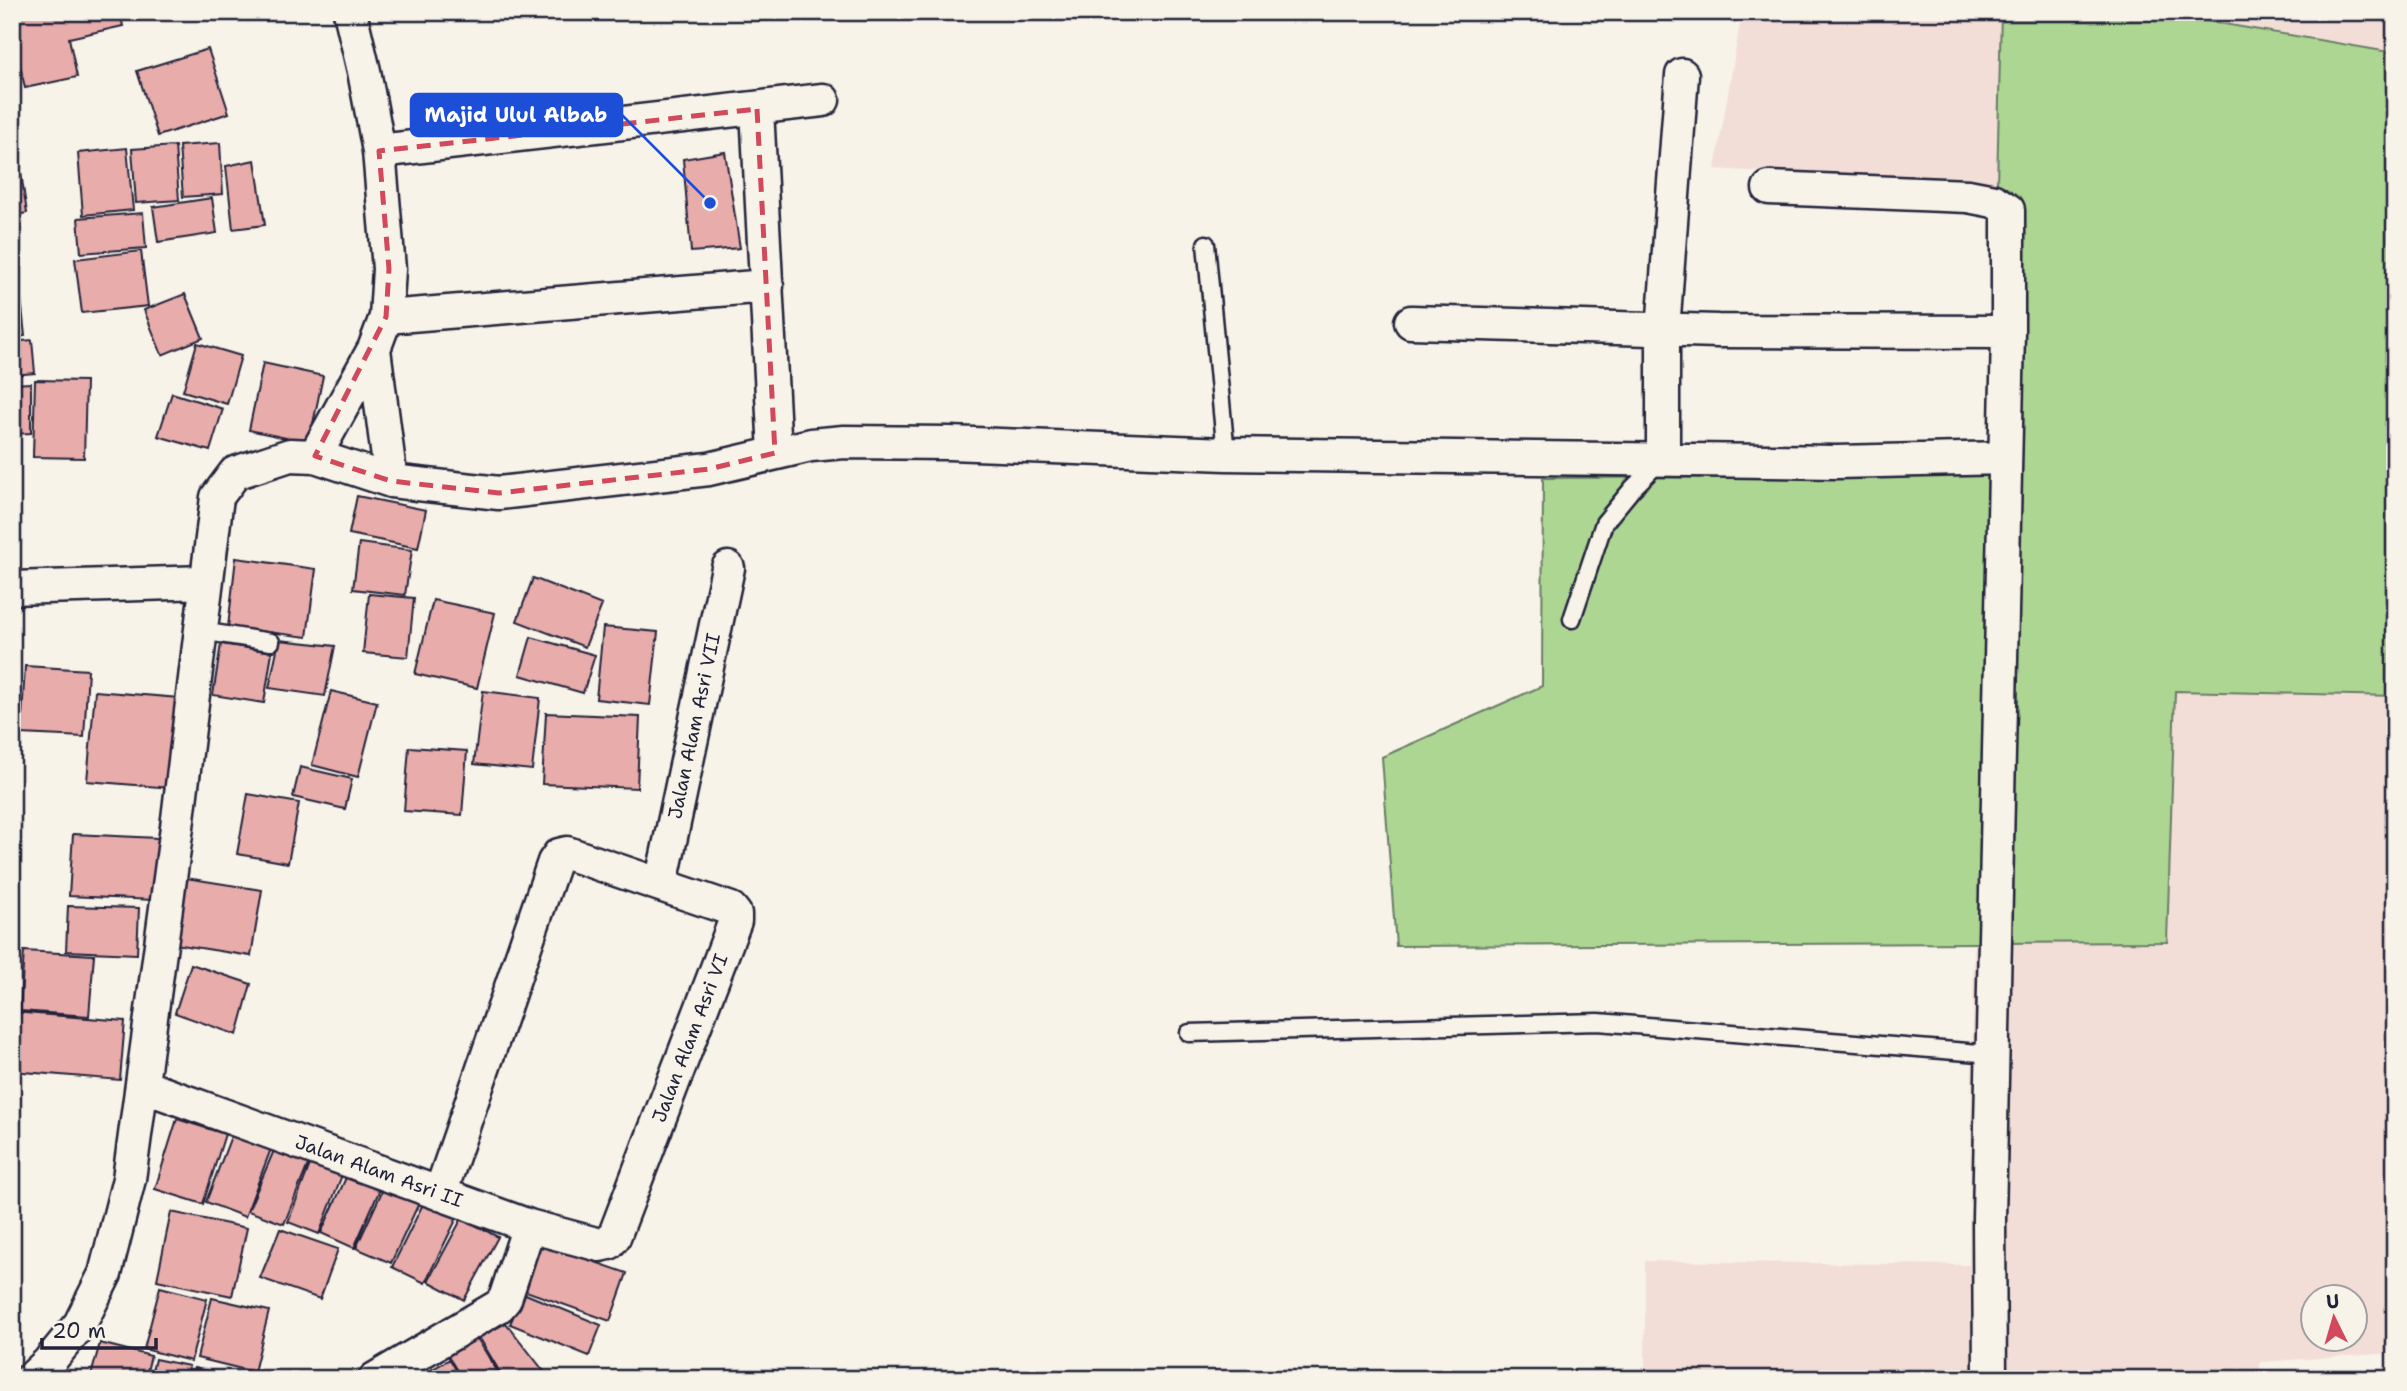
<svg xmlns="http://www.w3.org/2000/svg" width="2407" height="1391" font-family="'Shantell Sans',sans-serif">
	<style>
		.built { fill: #f2ded6; fill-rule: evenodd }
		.green { fill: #aed693; stroke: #687c67; stroke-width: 2 }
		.building { fill: #e8acab; stroke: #22223b; stroke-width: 2 }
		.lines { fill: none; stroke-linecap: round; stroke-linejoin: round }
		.lane-casing { stroke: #22223b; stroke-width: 21 }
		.street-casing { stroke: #22223b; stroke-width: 37 }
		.lane { stroke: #f7f3e8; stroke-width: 16 }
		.street { stroke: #f7f3e8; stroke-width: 32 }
		.marked { fill: none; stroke: #d1495b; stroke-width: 5; stroke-dasharray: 14 9; stroke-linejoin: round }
		.labels { text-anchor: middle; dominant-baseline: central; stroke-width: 5; stroke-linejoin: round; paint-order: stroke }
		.street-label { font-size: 19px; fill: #22223b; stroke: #f7f3e8 }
		.leader { fill: none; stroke: #1d4ed8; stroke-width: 2.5 }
		.callout-dot { fill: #1d4ed8; stroke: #f7f3e8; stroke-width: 2.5 }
		.callout { fill: #1d4ed8; stroke: #1d4ed8; stroke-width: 2.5 }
		.callout-label { font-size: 21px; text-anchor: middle; font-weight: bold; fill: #fff }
	</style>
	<rect width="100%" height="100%" fill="#f7f3e8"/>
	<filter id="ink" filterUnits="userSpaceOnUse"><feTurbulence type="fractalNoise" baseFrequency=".0143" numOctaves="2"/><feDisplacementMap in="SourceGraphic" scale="14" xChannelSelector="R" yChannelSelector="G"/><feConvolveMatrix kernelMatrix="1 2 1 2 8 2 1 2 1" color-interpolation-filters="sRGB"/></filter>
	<g filter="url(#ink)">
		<!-- built -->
		<path class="built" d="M 1742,12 L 2001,12 L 1997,186 L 1715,169 Z
			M 2163,12 L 2395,12 L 2395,53 Z
			M 2175,691 L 2395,696 L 2395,1353 L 2260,1362 L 2259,1379 L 1645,1379 L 1645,1261 L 1969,1265 L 1974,942 L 2167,942 ZM 2312,1296 L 2354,1296 L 2354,1338 L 2312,1338 Z"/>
		<!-- green -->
		<path class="green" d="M 2001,12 L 2154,12 L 2395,53 L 2395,696 L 2175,691 L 2167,942 L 1396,946 L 1382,757 L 1542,686 L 1543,478 L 1999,476 L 1997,186 Z"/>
		<!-- building -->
		<path class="building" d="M 120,12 L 123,26 L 69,38 L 77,77 L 25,88 L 12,30 L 12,13 Z
			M 208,49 L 229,113 L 158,136 L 137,71 Z
			M 12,133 L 15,133 L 27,213 L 12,216 Z
			M 220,143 L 223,194 L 183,197 L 179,146 Z
			M 175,146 L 179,200 L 136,203 L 132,149 Z
			M 127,148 L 133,210 L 83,215 L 78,153 Z
			M 725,152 L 740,248 L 691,252 L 683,159 Z
			M 255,160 L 265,225 L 233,229 L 226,166 Z
			M 212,198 L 217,233 L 158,242 L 153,207 Z
			M 143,213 L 146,248 L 81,253 L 78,218 Z
			M 141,251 L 148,306 L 82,313 L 75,259 Z
			M 12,288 L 20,288 L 25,336 L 12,338 Z
			M 185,294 L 203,338 L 162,355 L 144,310 Z
			M 32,340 L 35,373 L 12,375 L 12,342 Z
			M 197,343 L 241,356 L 227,404 L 183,391 Z
			M 263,363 L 323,376 L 309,443 L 249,430 Z
			M 35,380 L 86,381 L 84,458 L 33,457 Z
			M 31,383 L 31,433 L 12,434 L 12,384 Z
			M 172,393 L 223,409 L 210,451 L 158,436 Z
			M 357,496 L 426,510 L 418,548 L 349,534 Z
			M 359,543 L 412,550 L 405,595 L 353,589 Z
			M 236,558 L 316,569 L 307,637 L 228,627 Z
			M 533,578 L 602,605 L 585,647 L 517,621 Z
			M 369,594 L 414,598 L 408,657 L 363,653 Z
			M 433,600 L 495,613 L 477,688 L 415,674 Z
			M 603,627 L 658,632 L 650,705 L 596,699 Z
			M 531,637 L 595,655 L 583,693 L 520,675 Z
			M 279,640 L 335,646 L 325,696 L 269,688 Z
			M 221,644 L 272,652 L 264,703 L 213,695 Z
			M 25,666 L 88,670 L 84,737 L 21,734 Z
			M 95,691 L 179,698 L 171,788 L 87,781 Z
			M 331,691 L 377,702 L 358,777 L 312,765 Z
			M 483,691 L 540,698 L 532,770 L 474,764 Z
			M 546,713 L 640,717 L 637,788 L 542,784 Z
			M 409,747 L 467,751 L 462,815 L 404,811 Z
			M 300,767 L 352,779 L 345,809 L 293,797 Z
			M 248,794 L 299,803 L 288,863 L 237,854 Z
			M 73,834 L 158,838 L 154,900 L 69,896 Z
			M 186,878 L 262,890 L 251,956 L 175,944 Z
			M 68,906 L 139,908 L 137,954 L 66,951 Z
			M 24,951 L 94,955 L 89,1016 L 20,1011 Z
			M 191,964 L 251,984 L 237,1035 L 175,1013 Z
			M 12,1012 L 125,1021 L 120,1080 L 12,1071 Z
			M 177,1119 L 225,1134 L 203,1204 L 155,1189 Z
			M 233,1131 L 272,1146 L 245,1217 L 206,1202 Z
			M 275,1148 L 309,1162 L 284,1224 L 248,1211 Z
			M 311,1162 L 342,1175 L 319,1234 L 288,1222 Z
			M 348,1173 L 381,1187 L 354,1248 L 321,1233 Z
			M 384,1187 L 419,1203 L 391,1263 L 356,1248 Z
			M 424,1202 L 457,1218 L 425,1283 L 392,1267 Z
			M 171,1212 L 247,1228 L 232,1296 L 157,1280 Z
			M 462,1218 L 498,1237 L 464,1300 L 428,1281 Z
			M 280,1229 L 338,1249 L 320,1299 L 260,1278 Z
			M 540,1243 L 627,1273 L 610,1321 L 523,1290 Z
			M 160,1287 L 207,1299 L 191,1361 L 144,1349 Z
			M 523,1293 L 601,1325 L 589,1356 L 510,1324 Z
			M 212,1298 L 269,1311 L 254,1372 L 197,1358 Z
			M 506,1323 L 550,1379 L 504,1379 L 479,1337 Z
			M 477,1338 L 502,1379 L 462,1379 L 448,1356 Z
			M 100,1343 L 151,1356 L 145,1379 L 90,1379 Z
			M 155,1359 L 189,1366 L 186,1379 L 150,1379 Z
			M 450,1359 L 461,1379 L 423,1379 L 421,1376 Z
			M 194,1368 L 231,1376 L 230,1379 L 192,1379 Z"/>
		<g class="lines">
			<!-- lane casing -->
			<g class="lane-casing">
				<path id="lane" d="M 1206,244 L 1226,454
					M 1572,619 L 1604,523 L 1632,489 L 1659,462
					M 201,631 L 271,642
					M 1189,1033 L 1598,1022 L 1992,1054"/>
			</g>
			<!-- street casing -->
			<g class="street-casing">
				<path id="street" d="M 757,109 L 775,453
					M 379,151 L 823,100
					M 1769,188 L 1968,196 L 1994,201 L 2008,210 L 2008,332 L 1989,1219 L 1990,1379
					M 386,317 L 767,286
					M 1411,322 L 1718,331 L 2008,332
					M 374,349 L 391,481
					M 315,456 L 374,349 L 386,317 L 389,269 L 379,151 L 364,71 L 350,12
					M 1663,459 L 1663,330 L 1682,75
					M 12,588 L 206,582
					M 661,884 L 728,568
					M 143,1086 L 529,1226 L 600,1245 L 609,1243 L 614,1237 L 735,921 L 735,914 L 731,909 L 567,853 L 559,855 L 554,862 L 440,1194
					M 31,1379 L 48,1363 L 80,1324 L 105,1274 L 129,1179 L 177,827 L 217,497 L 235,473 L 290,455 L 315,456 L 391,481 L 499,493 L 709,469 L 811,445 L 844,442 L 949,443 L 1226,454 L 1837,462 L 2005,458
					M 375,1379 L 499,1306 L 505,1299 L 529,1226"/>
			</g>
			<!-- lane -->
			<use href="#lane" class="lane"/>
			<!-- street -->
			<use href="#street" class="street"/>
		</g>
	</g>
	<!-- marked area -->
	<path class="marked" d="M 757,109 L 775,453 L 709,469 L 499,493 L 391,481 L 315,456 L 386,317 L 389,269 L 379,151 Z"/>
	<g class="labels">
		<!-- street labels -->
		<g class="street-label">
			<text transform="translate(694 726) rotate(-78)">Jalan Alam Asri VII</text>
			<text transform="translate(690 1038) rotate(-69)">Jalan Alam Asri VI</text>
			<text transform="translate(379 1171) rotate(20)">Jalan Alam Asri II</text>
		</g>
	</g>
	<!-- callouts -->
	<path class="leader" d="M710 203L622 115"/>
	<circle class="callout-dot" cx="710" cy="203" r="7"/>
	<rect class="callout" x="411" y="94" width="211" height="42" rx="7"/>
	<g class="callout-label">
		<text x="516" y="122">Majid Ulul Albab</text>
	</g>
	<!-- margin -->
	<rect width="2407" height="1391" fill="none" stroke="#f7f3e8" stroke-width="42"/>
	<rect x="21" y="21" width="2365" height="1349" fill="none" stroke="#22223b" stroke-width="2.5" filter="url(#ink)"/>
	<!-- north arrow -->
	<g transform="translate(2334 1318) rotate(355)"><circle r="33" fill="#f7f3e8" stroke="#a29fa3" stroke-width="2"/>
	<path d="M0-5L12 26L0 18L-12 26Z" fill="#d1495b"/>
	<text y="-10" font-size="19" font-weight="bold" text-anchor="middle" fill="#22223b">U</text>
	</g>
	<!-- scale -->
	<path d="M42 1338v10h114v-10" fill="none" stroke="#22223b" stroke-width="3.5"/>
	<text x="52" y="1338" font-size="21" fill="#22223b" stroke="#f7f3e8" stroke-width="5" paint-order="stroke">20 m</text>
</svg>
